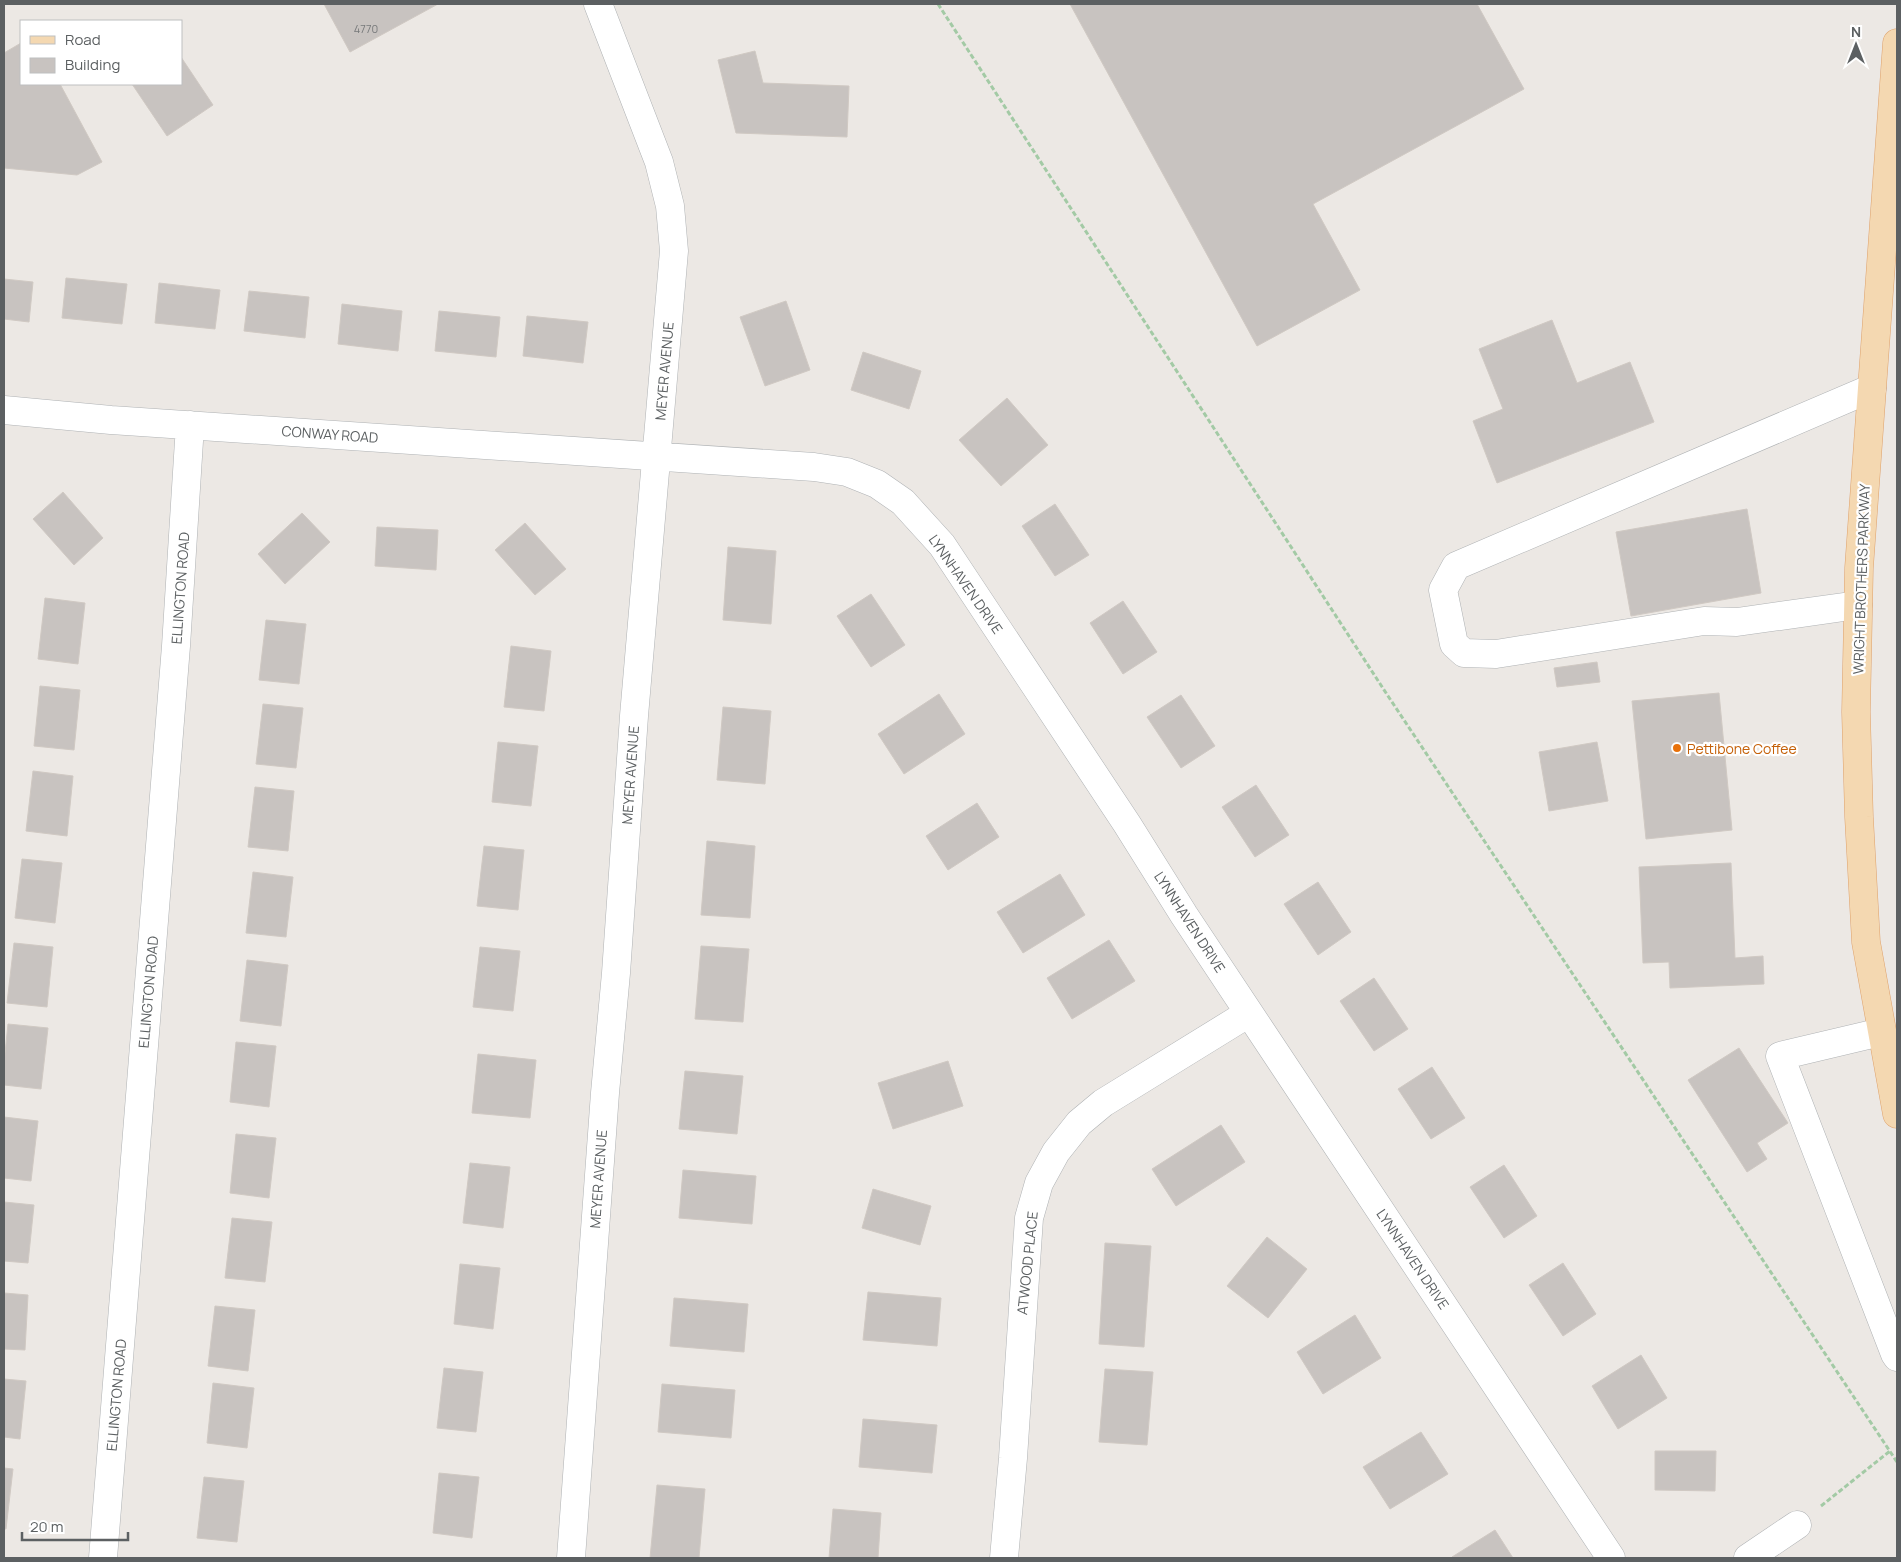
<svg xmlns="http://www.w3.org/2000/svg" width="1901" height="1562" font-family="Manrope,sans-serif">
	<style>
		.building { fill: #c8c3c0; stroke: #d0c9c3 }
		.lines { fill: none; stroke-linecap: round; stroke-linejoin: round }
		.minor-casing { stroke: #afb2b4; stroke-width: 29 }
		.major-casing { stroke: #dea16b; stroke-width: 29 }
		.path { stroke: #a3caa5; stroke-width: 3; stroke-dasharray: 5 2.5; stroke-linecap: butt }
		.minor { stroke: #fff; stroke-width: 28 }
		.major { stroke: #f4d8b1; stroke-width: 28 }
		.food-dot { fill: #e8710a; stroke: #fff; stroke-width: 2 }
		.labels { text-anchor: middle; dominant-baseline: central; stroke-width: 4.5; stroke-linejoin: round; paint-order: stroke }
		.number-label { font-size: 11px; fill: #77797a }
		.street-label { font-size: 14px; fill: #5c6062; stroke: #fff }
		.food-label { font-size: 14px; fill: #c56008; stroke: #fff; text-anchor: start }
	</style>
	<rect width="100%" height="100%" fill="#ece8e4"/>
	<!-- building -->
	<path class="building" d="M 324,4 L 438,4 L 350,52 Z
		M 1070,4 L 1477,4 L 1524,89 L 1313,204 L 1360,290 L 1257,346 Z
		M 21,43 L 21,84 L 60,84 L 102,162 L 77,175 L 4,168 L 4,53 Z
		M 755,51 L 763,83 L 849,86 L 847,137 L 736,133 L 718,60 Z
		M 181,57 L 213,105 L 167,136 L 132,84 L 181,84 Z
		M 66,278 L 127,284 L 122,324 L 62,318 Z
		M 4,279 L 33,282 L 29,322 L 4,319 Z
		M 159,283 L 220,290 L 215,329 L 155,323 Z
		M 249,291 L 309,297 L 305,338 L 244,331 Z
		M 786,301 L 810,370 L 765,386 L 740,317 Z
		M 342,304 L 402,311 L 398,351 L 338,344 Z
		M 439,311 L 500,317 L 496,357 L 435,351 Z
		M 527,316 L 588,322 L 583,363 L 523,356 Z
		M 1552,320 L 1577,383 L 1630,362 L 1654,422 L 1497,483 L 1473,421 L 1503,409 L 1479,349 Z
		M 863,352 L 921,371 L 909,409 L 851,390 Z
		M 1007,398 L 1048,445 L 1001,486 L 959,440 Z
		M 63,492 L 103,538 L 74,565 L 33,519 Z
		M 1055,504 L 1089,555 L 1055,576 L 1022,526 Z
		M 1747,509 L 1761,593 L 1631,616 L 1616,532 Z
		M 302,513 L 330,542 L 285,584 L 258,554 Z
		M 525,523 L 566,569 L 535,595 L 495,550 Z
		M 377,527 L 438,530 L 436,570 L 375,566 Z
		M 728,547 L 776,551 L 771,624 L 723,620 Z
		M 871,594 L 905,645 L 871,667 L 837,616 Z
		M 45,598 L 85,603 L 78,664 L 38,659 Z
		M 1123,601 L 1157,652 L 1123,674 L 1090,623 Z
		M 266,620 L 306,624 L 299,684 L 259,680 Z
		M 511,646 L 551,651 L 544,711 L 504,707 Z
		M 1597,662 L 1600,682 L 1557,687 L 1554,668 Z
		M 40,686 L 80,690 L 74,750 L 34,746 Z
		M 1719,693 L 1732,830 L 1646,839 L 1632,701 Z
		M 939,694 L 965,734 L 904,774 L 878,734 Z
		M 1181,695 L 1215,746 L 1181,768 L 1147,717 Z
		M 263,704 L 303,708 L 296,768 L 256,764 Z
		M 723,707 L 771,711 L 765,784 L 717,780 Z
		M 498,742 L 538,746 L 531,806 L 492,802 Z
		M 1597,742 L 1608,801 L 1549,811 L 1539,752 Z
		M 33,771 L 73,776 L 67,836 L 26,831 Z
		M 1256,785 L 1289,835 L 1255,857 L 1222,807 Z
		M 255,787 L 294,791 L 288,851 L 248,847 Z
		M 977,803 L 999,837 L 948,870 L 926,836 Z
		M 707,841 L 755,846 L 750,918 L 701,915 Z
		M 484,846 L 524,850 L 518,910 L 477,906 Z
		M 22,859 L 62,863 L 55,923 L 15,918 Z
		M 1731,863 L 1735,958 L 1763,956 L 1764,984 L 1670,988 L 1669,962 L 1643,963 L 1639,867 Z
		M 253,872 L 293,877 L 286,937 L 246,933 Z
		M 1060,874 L 1085,915 L 1023,953 L 997,912 Z
		M 1318,882 L 1351,932 L 1318,955 L 1284,904 Z
		M 1109,940 L 1135,981 L 1072,1019 L 1047,978 Z
		M 14,943 L 53,947 L 47,1007 L 7,1003 Z
		M 701,946 L 749,949 L 743,1022 L 695,1019 Z
		M 480,947 L 520,951 L 513,1011 L 473,1007 Z
		M 247,960 L 288,965 L 281,1026 L 240,1021 Z
		M 1374,978 L 1408,1029 L 1374,1051 L 1340,1001 Z
		M 8,1024 L 48,1028 L 41,1089 L 4,1085 L 4,1063 Z
		M 236,1042 L 276,1046 L 269,1107 L 230,1102 Z
		M 1739,1048 L 1788,1123 L 1757,1143 L 1767,1159 L 1747,1172 L 1688,1080 Z
		M 478,1054 L 536,1060 L 530,1118 L 472,1113 Z
		M 948,1061 L 963,1106 L 893,1129 L 878,1083 Z
		M 1432,1067 L 1465,1118 L 1431,1139 L 1398,1089 Z
		M 685,1071 L 743,1076 L 737,1134 L 679,1129 Z
		M 4,1117 L 38,1121 L 31,1181 L 4,1178 Z
		M 1221,1125 L 1245,1162 L 1176,1206 L 1152,1169 Z
		M 236,1134 L 276,1138 L 269,1198 L 230,1193 Z
		M 470,1163 L 510,1167 L 503,1228 L 463,1223 Z
		M 1504,1165 L 1537,1216 L 1504,1238 L 1470,1187 Z
		M 683,1170 L 756,1176 L 752,1224 L 679,1218 Z
		M 873,1189 L 931,1206 L 920,1245 L 862,1228 Z
		M 4,1202 L 34,1205 L 28,1263 L 4,1261 Z
		M 232,1218 L 272,1222 L 265,1282 L 225,1278 Z
		M 1267,1237 L 1307,1269 L 1268,1318 L 1227,1286 Z
		M 1105,1243 L 1151,1246 L 1144,1347 L 1099,1344 Z
		M 1563,1263 L 1596,1314 L 1563,1336 L 1529,1285 Z
		M 460,1264 L 500,1268 L 493,1329 L 454,1324 Z
		M 868,1292 L 941,1298 L 937,1346 L 863,1340 Z
		M 4,1293 L 28,1295 L 25,1350 L 4,1349 Z
		M 674,1298 L 748,1304 L 744,1352 L 670,1346 Z
		M 215,1306 L 255,1310 L 248,1371 L 208,1366 Z
		M 1355,1315 L 1381,1358 L 1323,1394 L 1297,1352 Z
		M 1641,1355 L 1667,1398 L 1618,1429 L 1592,1386 Z
		M 444,1368 L 483,1372 L 476,1432 L 437,1428 Z
		M 1105,1369 L 1153,1372 L 1147,1445 L 1099,1442 Z
		M 4,1379 L 26,1381 L 20,1439 L 4,1437 Z
		M 213,1383 L 254,1388 L 247,1448 L 207,1443 Z
		M 662,1384 L 735,1390 L 731,1438 L 658,1432 Z
		M 863,1419 L 937,1425 L 932,1473 L 859,1467 Z
		M 1421,1432 L 1448,1474 L 1390,1509 L 1363,1467 Z
		M 1655,1451 L 1716,1451 L 1715,1491 L 1655,1490 Z
		M 4,1468 L 13,1469 L 6,1529 L 4,1529 Z
		M 439,1473 L 479,1477 L 472,1538 L 433,1533 Z
		M 204,1477 L 244,1481 L 237,1542 L 197,1538 Z
		M 657,1485 L 705,1489 L 699,1558 L 650,1558 Z
		M 833,1509 L 881,1513 L 878,1558 L 829,1558 Z
		M 1495,1530 L 1513,1558 L 1452,1557 Z"/>
	<g class="lines">
		<!-- minor casing -->
		<g class="minor-casing">
			<path id="minor" d="M 4,410 L 111,420 L 814,467 L 847,472 L 877,484 L 903,502 L 942,545 L 1127,824 L 1184,915 L 1611,1558
				M 1858,605 L 1737,622 L 1704,621 L 1496,654 L 1464,653 L 1454,644 L 1443,590 L 1456,566 L 1872,388
				M 1881,1032 L 1780,1056 L 1895,1354 L 1897,1357
				M 103,1558 L 176,646 L 190,425
				M 571,1558 L 605,1093 L 616,973 L 634,716 L 674,251 L 670,206 L 659,162 L 598,4
				M 1004,1558 L 1013,1458 L 1029,1218 L 1039,1183 L 1056,1152 L 1079,1123 L 1103,1103 L 1249,1013
				M 1748,1558 L 1797,1525"/>
		</g>
		<!-- major casing -->
		<g class="major-casing">
			<path id="major" d="M 1897,43 L 1859,568 L 1856,712 L 1859,817 L 1866,942 L 1897,1114"/>
		</g>
		<!-- path -->
		<path class="path" d="M 938,4 L 1388,696 L 1897,1462
			M 1821,1506 L 1890,1451"/>
		<!-- minor -->
		<use href="#minor" class="minor"/>
		<!-- major -->
		<use href="#major" class="major"/>
	</g>
	<!-- markers -->
	<circle class="food-dot" cx="1677" cy="748" r="5"/>
	<g class="labels">
		<!-- number labels -->
		<g class="number-label">
			<text x="366" y="28">4770</text>
		</g>
		<!-- street labels -->
		<g class="street-label">
			<text transform="translate(664 371) rotate(-85)">MEYER AVENUE</text>
			<text transform="translate(330 434) rotate(4)">CONWAY ROAD</text>
			<text transform="translate(1861 579) rotate(-88)">WRIGHT BROTHERS PARKWAY</text>
			<text transform="translate(966 584) rotate(55)">LYNNHAVEN DRIVE</text>
			<text transform="translate(180 588) rotate(-86)">ELLINGTON ROAD</text>
			<text transform="translate(630 775) rotate(-86)">MEYER AVENUE</text>
			<text transform="translate(1190 922) rotate(57)">LYNNHAVEN DRIVE</text>
			<text transform="translate(148 992) rotate(-85)">ELLINGTON ROAD</text>
			<text transform="translate(598 1179) rotate(-86)">MEYER AVENUE</text>
			<text transform="translate(1413 1259) rotate(56)">LYNNHAVEN DRIVE</text>
			<text transform="translate(1027 1263) rotate(-84)">ATWOOD PLACE</text>
			<text transform="translate(116 1395) rotate(-85)">ELLINGTON ROAD</text>
		</g>
		<!-- food labels -->
		<g class="food-label">
			<text x="1687" y="748">Pettibone Coffee</text>
		</g>
	</g>
	<!-- border -->
	<rect width="1901" height="1562" fill="none" stroke="#5c6062" stroke-width="10"/>
	<!-- legend -->
	<rect x="20" y="20" width="162" height="65" fill="#ffffff" stroke="#bebfc0"/>
	<rect x="30" y="36" width="25" height="8" fill="#f4d8b1" stroke="#bebfc0"/>
	<text x="65" y="45" font-size="15" fill="#5c6062">Road</text>
	<rect x="30" y="58" width="25" height="15" fill="#c8c3c0" stroke="#bebfc0"/>
	<text x="65" y="70" font-size="15" fill="#5c6062">Building</text>
	<!-- north arrow -->
	<g transform="translate(1856 45)" stroke="#ffffff" stroke-width="4" paint-order="stroke">
	<path d="M0-4L9 19L0 12L-9 19Z" fill="#5c6062"/>
	<text y="-8" font-size="14" font-weight="bold" text-anchor="middle" fill="#5c6062">N</text>
	</g>
	<!-- scale -->
	<path d="M22 1532v8h106v-8" fill="none" stroke="#5c6062" stroke-width="2.5"/>
	<text x="30" y="1532" font-size="15" fill="#5c6062" stroke="#ffffff" stroke-width="4" paint-order="stroke">20 m</text>
</svg>
